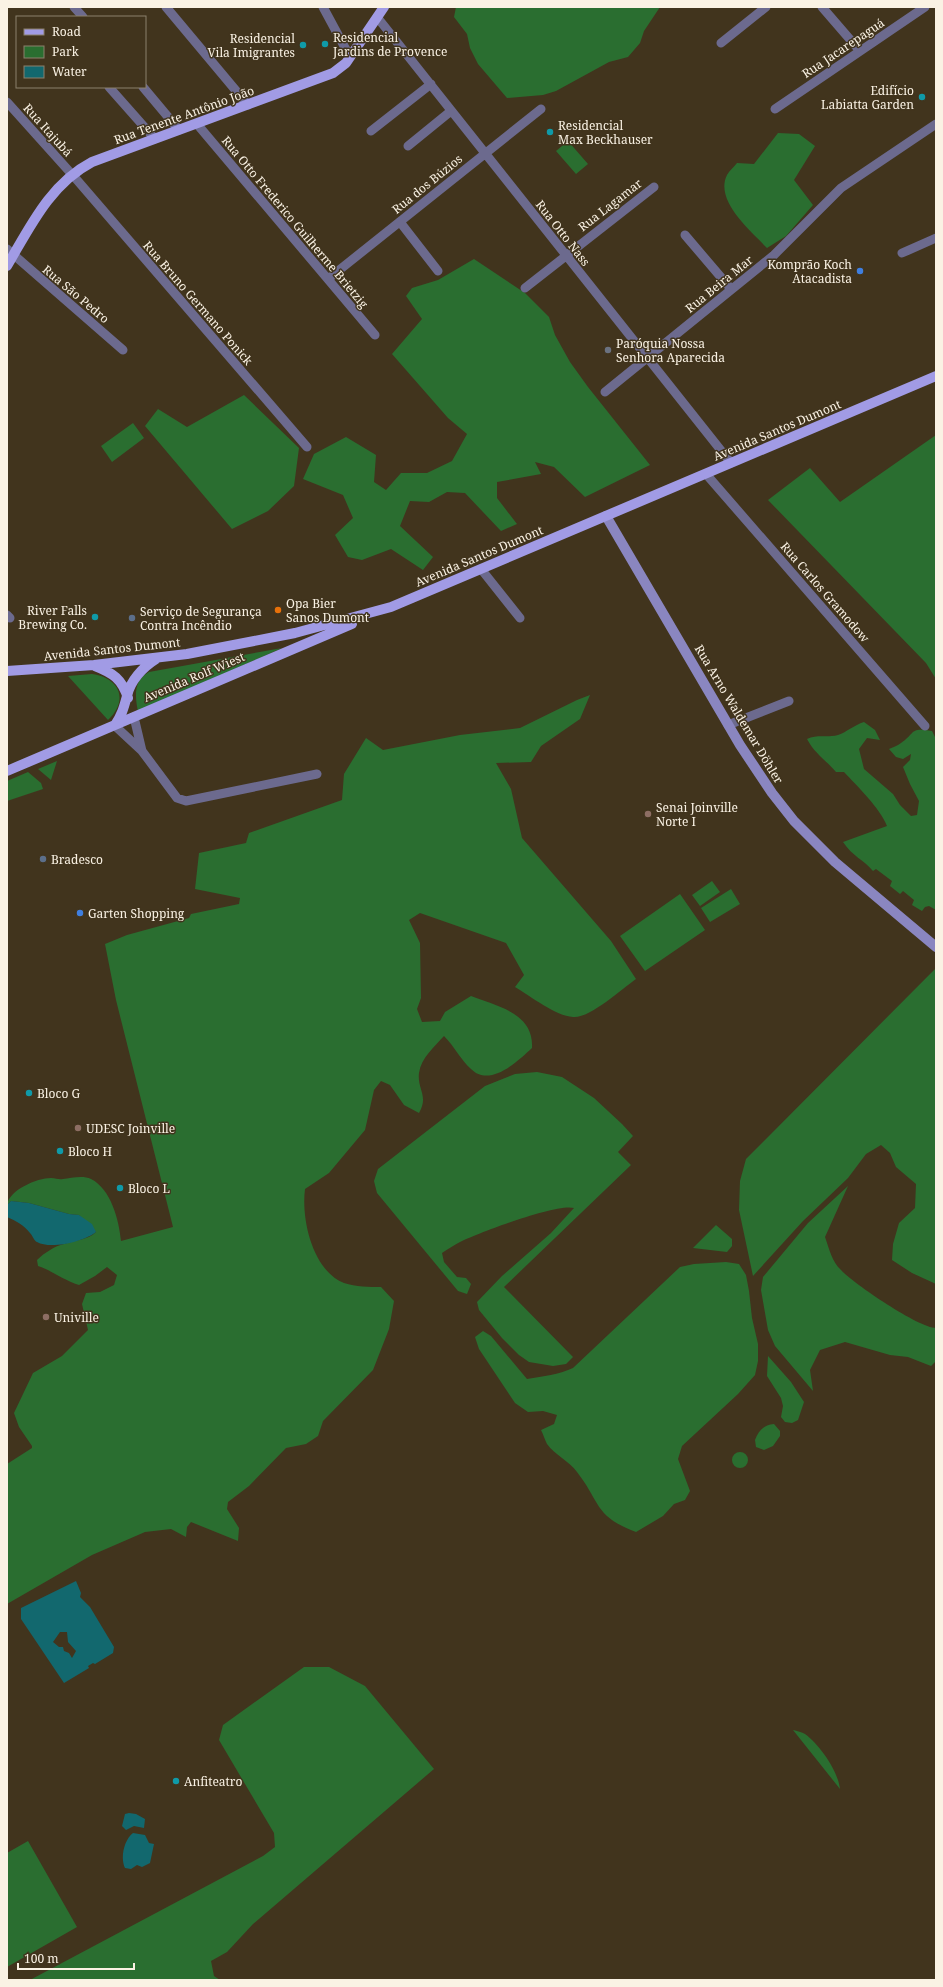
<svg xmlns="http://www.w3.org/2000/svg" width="943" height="1987" font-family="'Noto Serif',serif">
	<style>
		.green { fill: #2a6e30 }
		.water { fill: #12686e; fill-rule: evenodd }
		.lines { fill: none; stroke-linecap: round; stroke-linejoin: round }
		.street { stroke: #6c6a8e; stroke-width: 9 }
		.secondary { stroke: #8a86c0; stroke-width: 10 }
		.primary { stroke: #a19be5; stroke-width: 10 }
		.culture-dot { fill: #0f9aa8; stroke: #41341d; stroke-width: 1.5 }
		.shop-dot { fill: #3f7fe0; stroke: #41341d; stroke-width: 1.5 }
		.worship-dot { fill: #6b7280; stroke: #41341d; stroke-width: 1.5 }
		.food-dot { fill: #e8710a; stroke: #41341d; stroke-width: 1.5 }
		.service-dot { fill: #5c6f8a; stroke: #41341d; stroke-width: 1.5 }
		.education-dot { fill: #8d6e63; stroke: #41341d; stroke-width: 1.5 }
		.labels { text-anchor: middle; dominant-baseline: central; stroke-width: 3; stroke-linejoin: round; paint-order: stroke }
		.poi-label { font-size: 12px; fill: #faf2e4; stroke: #41341d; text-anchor: start }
		.street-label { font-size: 12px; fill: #faf2e4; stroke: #41341d }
	</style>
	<rect width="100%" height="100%" fill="#41341d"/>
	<!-- green -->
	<path class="green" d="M 456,7 L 660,7 L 644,31 L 640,43 L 628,57 L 609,62 L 556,91 L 543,95 L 507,98 L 478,64 L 470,48 L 467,34 L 454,17 Z
		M 778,133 L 799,134 L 815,146 L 794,180 L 813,205 L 786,236 L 767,248 C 752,232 714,201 727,175 C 729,171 734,167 737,163 L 754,164 Z
		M 568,141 L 588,164 L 576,174 L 556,151 Z
		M 474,259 L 525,293 L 549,317 L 555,335 L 570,362 L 588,387 L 650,465 L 585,497 L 554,467 L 535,462 L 541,474 L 497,482 L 497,498 L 517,524 L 501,531 L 465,493 L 447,492 L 429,502 L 410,501 L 400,526 L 433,557 L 423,570 L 391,549 L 362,560 L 348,557 L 335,535 L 353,518 L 343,495 L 303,479 L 314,454 L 346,437 L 376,455 L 374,482 L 386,490 L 401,473 L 427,473 L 452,461 L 467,434 L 448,418 L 392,354 L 422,319 L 406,296 L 412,288 L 438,280 Z
		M 244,395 L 299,448 L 294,486 L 268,511 L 232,529 L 145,426 L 158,409 L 187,427 Z
		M 133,423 L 144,438 L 112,462 L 101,446 Z
		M 936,435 L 936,679 L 926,663 L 768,500 L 810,468 L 840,502 Z
		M 282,648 L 138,712 C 135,696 133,681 149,672 Z
		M 92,674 C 120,678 129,700 108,720 L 68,676 Z
		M 590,695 L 580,719 L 541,746 L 531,762 L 496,763 L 511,789 L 522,838 L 611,941 L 636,979 C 622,989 589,1019 573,1017 C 556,1016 530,996 515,987 L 524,975 L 506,943 L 420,913 L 409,920 L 420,943 L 421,998 L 417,1009 L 422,1022 L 440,1021 L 445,1012 L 471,996 C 497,1006 534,1013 532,1048 C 518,1061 490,1088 471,1069 C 461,1060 454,1046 444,1036 C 435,1046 421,1058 419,1073 C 417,1089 429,1096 419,1113 L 404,1105 L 390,1085 L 381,1081 L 374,1090 L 365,1130 L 329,1173 L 305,1189 C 301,1220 313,1271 344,1283 C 356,1287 369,1287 381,1287 L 394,1301 L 389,1329 L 373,1370 L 323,1421 L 318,1436 L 306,1444 L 286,1448 L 249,1486 L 228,1502 L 227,1509 L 239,1528 L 238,1541 L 191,1522 L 187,1527 L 186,1537 L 171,1529 L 145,1532 L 92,1555 L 7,1604 L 7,1464 L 32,1448 L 32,1446 L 19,1427 L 14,1413 L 33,1373 L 62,1356 L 88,1330 L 82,1304 L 86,1293 L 100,1292 L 114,1285 L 117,1275 L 107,1267 L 95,1276 L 79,1285 C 63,1280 53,1271 38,1266 L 37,1260 C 44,1253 55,1246 64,1244 C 75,1240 88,1240 96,1232 L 79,1215 L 69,1214 L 29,1203 L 11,1201 L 7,1205 C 9,1190 37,1178 51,1178 C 56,1178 59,1180 63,1179 C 71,1178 83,1175 91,1179 C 111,1189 119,1220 121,1241 L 173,1227 L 116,1000 L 105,944 L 127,935 L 189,918 L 191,914 L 239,904 L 240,898 L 195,889 L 199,853 L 246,843 L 249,833 L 342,800 L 344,774 L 366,738 L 383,750 L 460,735 L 520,728 L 577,700 Z
		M 864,722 L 875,730 L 880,740 L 867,738 L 859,749 L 864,769 L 893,794 L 900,805 L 911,816 L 917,815 L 919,801 L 910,784 L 903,767 L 910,760 L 911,754 L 903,759 L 896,757 L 889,749 C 893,747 897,746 901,743 C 916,733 909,727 932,731 L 936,739 L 936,910 L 929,906 L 925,907 L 922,911 L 912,905 L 914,900 L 903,891 L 900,894 L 890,886 L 892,881 L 876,869 L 873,871 C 863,859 853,857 843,842 L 887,826 C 880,808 857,786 844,772 L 836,772 C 825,759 815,754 807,739 C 817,734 827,738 838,735 C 847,732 854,725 864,722 Z
		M 57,761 L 51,780 L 38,769 Z
		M 28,772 L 41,783 L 43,789 L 7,801 L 7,781 Z
		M 712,881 L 720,892 L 700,906 L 692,895 Z
		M 731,889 L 740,904 L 710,922 L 701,908 Z
		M 680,894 L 705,930 L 645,971 L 620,936 Z
		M 936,968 L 936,1284 L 912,1273 L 892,1260 L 893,1244 L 899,1223 L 915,1208 L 916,1184 L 896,1167 L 890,1153 L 881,1145 L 866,1154 L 848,1178 L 803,1221 L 753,1276 L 739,1210 L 740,1181 L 746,1159 Z
		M 537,1072 L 562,1077 L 594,1098 L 622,1124 L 633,1136 L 618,1152 L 631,1165 L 504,1287 L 573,1357 L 566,1364 L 553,1366 L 529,1362 L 519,1355 L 502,1338 L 479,1310 L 477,1302 L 502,1276 L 551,1233 L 574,1208 C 557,1203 478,1233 460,1242 C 454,1245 448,1249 442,1253 L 444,1262 L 457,1277 L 466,1278 L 471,1284 L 467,1294 L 458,1291 L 377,1193 L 374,1181 L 378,1169 L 485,1086 L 515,1074 Z
		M 848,1186 L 825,1237 C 829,1248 832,1262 841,1270 C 854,1284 919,1328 936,1328 L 936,1361 L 931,1366 L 908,1357 L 890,1355 L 845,1342 L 820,1350 L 810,1370 L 813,1391 L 775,1346 L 768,1330 L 761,1290 L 763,1277 L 808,1223 Z
		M 716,1225 L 732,1239 L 732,1246 L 727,1252 L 693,1248 Z
		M 726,1262 L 739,1264 L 746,1275 L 749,1291 L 752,1318 L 758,1344 L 758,1361 L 755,1375 L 738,1394 L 682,1446 L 678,1459 L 690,1491 L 685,1500 L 674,1504 L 663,1516 L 636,1532 C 594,1516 601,1503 577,1472 C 569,1461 555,1455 547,1444 C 545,1440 543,1434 541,1430 L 554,1424 L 557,1415 L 543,1411 L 528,1412 L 515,1403 L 479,1349 L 475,1337 L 483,1331 L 491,1336 L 527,1379 C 544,1376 558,1375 573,1368 L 680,1267 L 694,1264 Z
		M 768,1356 L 791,1382 L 804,1402 L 798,1420 L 792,1423 L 785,1422 L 781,1417 L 783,1406 L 781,1398 L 767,1376 Z
		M 774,1424 L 780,1431 L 780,1436 L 773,1446 L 764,1450 L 756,1447 L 755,1440 C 759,1430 764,1425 774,1424 Z
		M732 1460a8 8 0 1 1 16 0a8 8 0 1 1-16 0Z
		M 304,1667 L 329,1667 L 365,1686 L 434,1769 L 253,1924 L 227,1952 L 211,1961 L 214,1976 L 220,1980 L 30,1980 L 263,1856 L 275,1847 L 274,1833 L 219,1740 L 223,1725 Z
		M 793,1730 C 797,1731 802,1732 805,1734 C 820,1745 838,1771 840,1789 Z
		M 28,1841 L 77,1927 L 7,1967 L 7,1853 Z"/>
	<!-- water -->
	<path class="water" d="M 11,1201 L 29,1203 L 69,1214 L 79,1215 L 92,1224 L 96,1232 C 85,1241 51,1250 37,1242 C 34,1241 33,1236 30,1233 C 24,1225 16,1221 7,1217 L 7,1205 Z
		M 76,1581 L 81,1593 L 80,1597 L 90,1607 L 114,1647 L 113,1653 L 95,1664 L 93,1663 L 88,1666 L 89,1668 L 64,1683 L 21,1619 L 21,1608 ZM 60,1632 L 67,1632 L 68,1642 L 76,1651 L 72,1658 L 69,1653 L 64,1651 L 63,1647 L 59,1647 L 53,1642 Z
		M 129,1813 L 136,1814 L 145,1819 L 144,1828 L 134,1826 L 126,1830 L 122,1826 L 125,1814 Z
		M 133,1833 L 145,1835 L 149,1843 L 154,1844 L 150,1863 L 142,1867 L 137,1865 L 131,1869 L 125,1868 C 120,1858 124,1840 133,1833 Z"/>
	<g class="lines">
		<!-- street -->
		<path class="street" d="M 74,7 L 83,17
			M 166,7 L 248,105
			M 323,7 L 350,57
			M 822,7 L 860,51
			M 377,17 L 731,463
			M 721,43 L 766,7
			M 109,87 L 155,139
			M 143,87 L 179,130
			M 7,102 L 77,180 L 307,447
			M 775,109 L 925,7
			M 197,124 L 375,335
			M 371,131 L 431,84
			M 408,146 L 451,111
			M 400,222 L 438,271
			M 685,235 L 731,289
			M 7,249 L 123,350
			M 902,253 L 936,238
			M 328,279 L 541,109
			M 525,288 L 654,187
			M 605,392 L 774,255 L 841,188 L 936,124
			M 706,474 L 925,726
			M 481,569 L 520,618
			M 7,615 L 10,618
			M 134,717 L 142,751
			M 114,725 L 142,751 L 177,798 L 186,801 L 317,774
			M 728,725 L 789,701"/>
		<!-- secondary -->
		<path class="secondary" d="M 606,516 L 740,745 L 772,793 L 794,821 L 835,862 L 936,947"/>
		<!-- primary -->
		<path class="primary" d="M 7,266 C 30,227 50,184 92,162 L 333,73 L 346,63 L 384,7
			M 95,666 C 113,673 122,679 128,698
			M 7,671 L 94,665 L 187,654 L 295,633 L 391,607 L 936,376
			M 115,725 C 122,715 124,707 127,696 C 130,681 143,667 156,659
			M 7,771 L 352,624"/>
	</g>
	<!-- markers -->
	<g class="culture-dot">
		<circle cx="325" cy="44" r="4"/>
		<circle cx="303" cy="45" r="4"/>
		<circle cx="922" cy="97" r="4"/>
		<circle cx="550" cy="132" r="4"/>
		<circle cx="95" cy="617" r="4"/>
		<circle cx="29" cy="1093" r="4"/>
		<circle cx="60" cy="1151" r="4"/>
		<circle cx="120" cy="1188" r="4"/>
		<circle cx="176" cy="1781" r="4"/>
	</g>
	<g class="shop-dot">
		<circle cx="860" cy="271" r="4"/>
		<circle cx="80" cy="913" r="4"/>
	</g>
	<circle class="worship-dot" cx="608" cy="350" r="4"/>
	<circle class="food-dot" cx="278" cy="610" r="4"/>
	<g class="service-dot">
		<circle cx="132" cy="618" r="4"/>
		<circle cx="43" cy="859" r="4"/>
	</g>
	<g class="education-dot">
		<circle cx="648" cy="814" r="4"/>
		<circle cx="78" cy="1128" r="4"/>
		<circle cx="46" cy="1317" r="4"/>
	</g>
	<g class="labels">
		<!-- poi labels -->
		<g class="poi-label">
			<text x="333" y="37">Residencial<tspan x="333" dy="14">Jardins de Provence</tspan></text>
			<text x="295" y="38" text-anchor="end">Residencial<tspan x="295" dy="14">Vila Imigrantes</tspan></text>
			<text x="914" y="90" text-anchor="end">Edifício<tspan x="914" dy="14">Labiatta Garden</tspan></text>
			<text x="558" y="125">Residencial<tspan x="558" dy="14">Max Beckhauser</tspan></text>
			<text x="852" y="264" text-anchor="end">Komprão Koch<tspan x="852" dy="14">Atacadista</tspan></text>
			<text x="616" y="343">Paróquia Nossa<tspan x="616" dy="14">Senhora Aparecida</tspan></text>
			<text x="286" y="603">Opa Bier<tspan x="286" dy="14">Sanos Dumont</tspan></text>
			<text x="87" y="610" text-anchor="end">River Falls<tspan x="87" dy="14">Brewing Co.</tspan></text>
			<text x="140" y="611">Serviço de Segurança<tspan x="140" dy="14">Contra Incêndio</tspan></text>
			<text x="656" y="807">Senai Joinville<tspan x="656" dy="14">Norte I</tspan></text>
			<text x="51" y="859">Bradesco</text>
			<text x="88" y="913">Garten Shopping</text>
			<text x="37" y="1093">Bloco G</text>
			<text x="86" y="1128">UDESC Joinville</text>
			<text x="68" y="1151">Bloco H</text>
			<text x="128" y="1188">Bloco L</text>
			<text x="54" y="1317">Univille</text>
			<text x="184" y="1781">Anfiteatro</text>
		</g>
		<!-- street labels -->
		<g class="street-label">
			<text transform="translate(843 48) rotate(-34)">Rua Jacarepaguá</text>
			<text transform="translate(184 115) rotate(-20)">Rua Tenente Antônio João</text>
			<text transform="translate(48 130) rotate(48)">Rua Itajubá</text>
			<text transform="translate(427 184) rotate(-39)">Rua dos Búzios</text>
			<text transform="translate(610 205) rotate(-38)">Rua Lagamar</text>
			<text transform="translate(295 222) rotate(50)">Rua Otto Frederico Guilherme Brietzig</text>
			<text transform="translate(563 233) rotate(52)">Rua Otto Nass</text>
			<text transform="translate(719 284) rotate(-39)">Rua Beira Mar</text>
			<text transform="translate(76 294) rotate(40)">Rua São Pedro</text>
			<text transform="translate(198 303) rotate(49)">Rua Bruno Germano Ponick</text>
			<text transform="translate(777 430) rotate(-23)">Avenida Santos Dumont</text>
			<text transform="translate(479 556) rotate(-23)">Avenida Santos Dumont</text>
			<text transform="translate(825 592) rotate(49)">Rua Carlos Gramodow</text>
			<text transform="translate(112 649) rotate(-6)">Avenida Santos Dumont</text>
			<text transform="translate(194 677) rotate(-23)">Avenida Rolf Wiest</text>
			<text transform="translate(739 714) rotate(59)">Rua Arno Waldemar Döhler</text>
		</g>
	</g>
	<!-- border -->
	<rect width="943" height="1987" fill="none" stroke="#faf2e4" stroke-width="16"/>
	<!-- legend -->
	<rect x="16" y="16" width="130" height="72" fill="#41341d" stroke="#8b806d"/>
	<rect x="24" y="29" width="20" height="6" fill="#a19be5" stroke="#8b806d"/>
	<text x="52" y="36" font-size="12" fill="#faf2e4">Road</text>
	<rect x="24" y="46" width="20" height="12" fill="#2a6e30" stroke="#8b806d"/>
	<text x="52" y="56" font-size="12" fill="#faf2e4">Park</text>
	<rect x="24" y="66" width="20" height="12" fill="#12686e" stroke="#8b806d"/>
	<text x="52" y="76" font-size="12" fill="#faf2e4">Water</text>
	<!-- scale -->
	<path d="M18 1963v6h116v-6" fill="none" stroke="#faf2e4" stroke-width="2"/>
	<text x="24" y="1963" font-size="12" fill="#faf2e4" stroke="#41341d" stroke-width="3" paint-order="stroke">100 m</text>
</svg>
